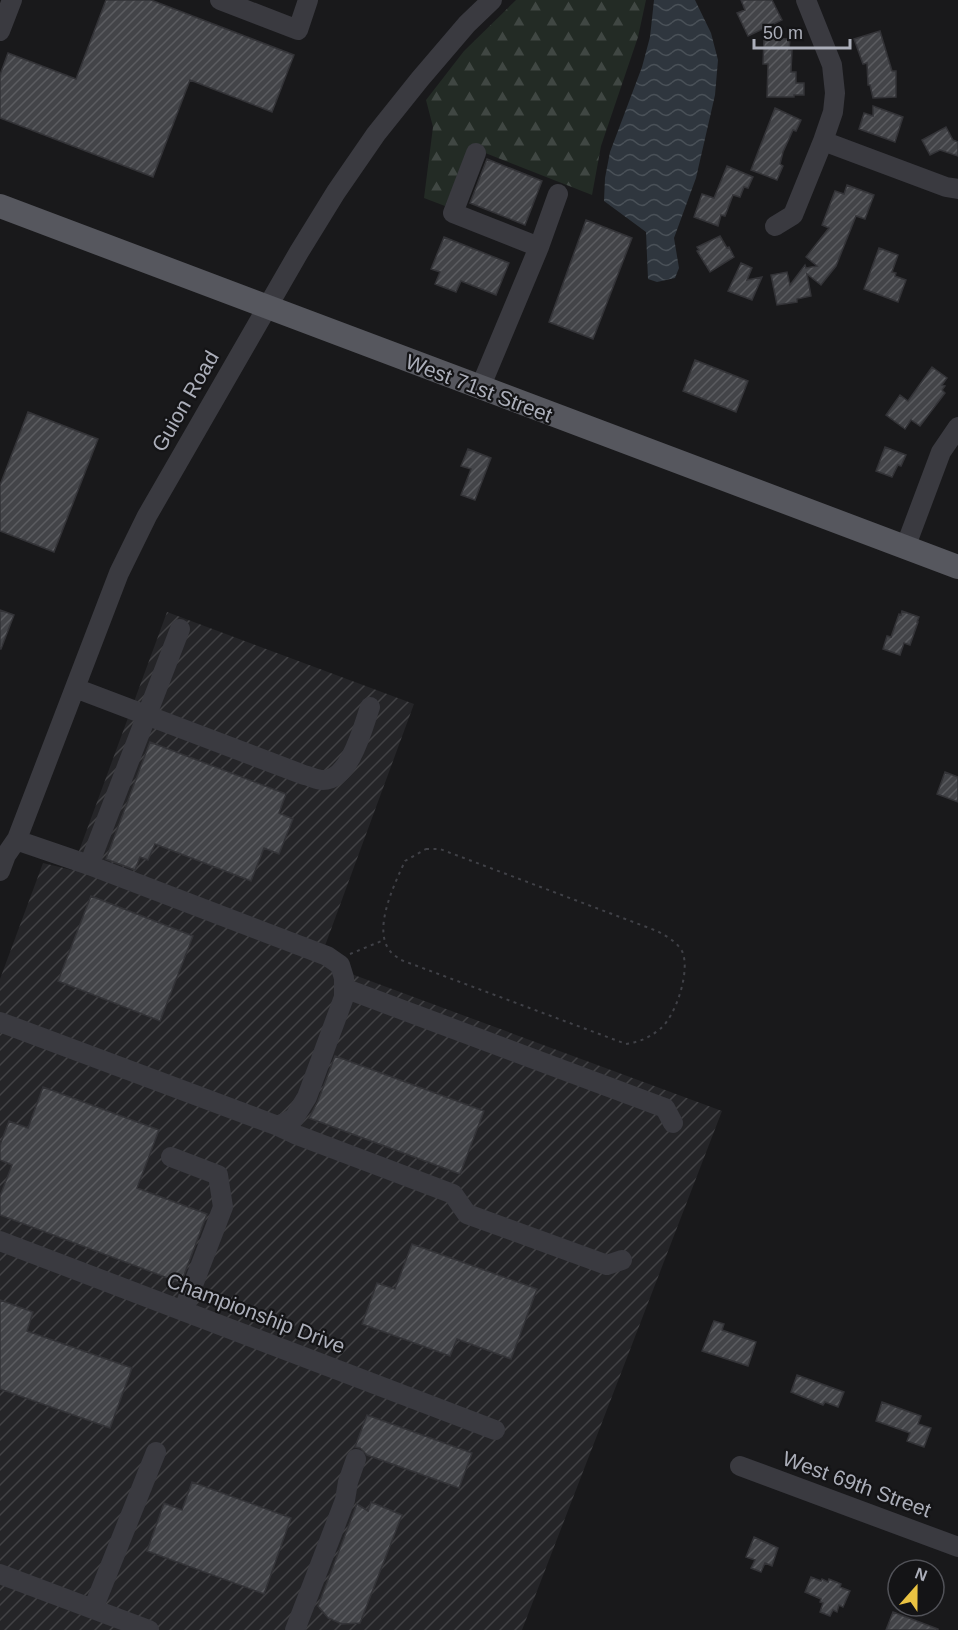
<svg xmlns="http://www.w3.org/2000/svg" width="958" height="1630" font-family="Arial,sans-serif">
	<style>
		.industrial { fill: url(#industrial-furrows) }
		.forest { fill: url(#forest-firs) }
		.water { fill: url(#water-waves) }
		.building { fill: url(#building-hatch); stroke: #333337; stroke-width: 1.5 }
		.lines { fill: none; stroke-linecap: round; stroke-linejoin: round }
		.path { stroke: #404147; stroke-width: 2; stroke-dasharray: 3 4.5; stroke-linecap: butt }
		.minor { stroke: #3a3a40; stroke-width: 20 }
		.major { stroke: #56575e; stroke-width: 24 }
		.labels { text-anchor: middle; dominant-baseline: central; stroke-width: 4.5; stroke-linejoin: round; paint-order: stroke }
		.street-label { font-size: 21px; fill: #acafba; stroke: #141416 }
	</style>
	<defs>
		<pattern id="industrial-furrows" width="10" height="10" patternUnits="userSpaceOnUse" patternTransform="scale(1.5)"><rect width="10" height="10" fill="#252528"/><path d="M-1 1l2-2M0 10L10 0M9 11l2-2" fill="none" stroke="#424245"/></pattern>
		<pattern id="forest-firs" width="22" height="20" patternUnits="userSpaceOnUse" patternTransform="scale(1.5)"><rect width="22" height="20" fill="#232b25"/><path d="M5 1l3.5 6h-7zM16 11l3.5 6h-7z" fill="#404743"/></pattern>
		<pattern id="water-waves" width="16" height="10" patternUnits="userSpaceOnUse" patternTransform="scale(1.5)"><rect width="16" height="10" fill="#2f363e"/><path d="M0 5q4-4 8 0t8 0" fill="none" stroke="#4a5158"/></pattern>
		<pattern id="building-hatch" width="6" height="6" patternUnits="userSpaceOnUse" patternTransform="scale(1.5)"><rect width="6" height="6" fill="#434448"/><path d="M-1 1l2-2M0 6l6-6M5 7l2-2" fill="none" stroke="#5b5c60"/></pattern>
	</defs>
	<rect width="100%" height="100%" fill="#19191b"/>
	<!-- industrial -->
	<path class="industrial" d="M 167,612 L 414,704 L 319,962 L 722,1111 L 522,1630 L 0,1630 L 0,979 L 43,863 L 72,870 Z"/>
	<!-- forest -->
	<path class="forest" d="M 516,0 L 646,0 L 638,37 L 601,146 L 592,195 L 470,147 L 445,206 L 424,198 L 433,127 L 426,100 L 464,51 Z"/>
	<!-- water -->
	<path class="water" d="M 654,0 L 695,0 L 711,33 L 718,60 L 715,95 L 696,178 L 674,238 L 679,268 L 675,278 L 657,282 L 648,279 L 646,232 L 604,201 L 605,178 L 610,152 L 642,67 L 650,37 Z"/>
	<!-- building -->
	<path class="building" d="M 106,0 L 151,0 L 294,55 L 272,112 L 190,80 L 153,177 L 0,118 L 0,75 L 8,53 L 76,79 Z
		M 741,0 L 772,0 L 782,20 L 748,36 L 737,13 L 745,10 Z
		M 880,31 L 892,71 L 896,71 L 896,97 L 873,98 L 870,85 L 868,85 L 867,63 L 863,64 L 854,39 Z
		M 764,38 L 790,39 L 789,50 L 792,50 L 791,72 L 796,72 L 796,83 L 804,83 L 804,95 L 794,95 L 794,97 L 767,97 L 768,64 L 763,64 Z
		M 873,106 L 903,117 L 895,142 L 859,129 L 864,113 L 873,116 Z
		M 775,108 L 801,120 L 796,131 L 793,130 L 783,152 L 780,164 L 783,166 L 777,180 L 751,170 Z
		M 946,127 L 953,140 L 958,142 L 958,156 L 940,150 L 930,155 L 922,140 Z
		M 487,159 L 542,181 L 525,225 L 470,203 Z
		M 727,166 L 753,177 L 748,188 L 744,187 L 740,197 L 733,195 L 725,216 L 721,215 L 718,226 L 694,217 L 702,194 L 714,198 Z
		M 847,185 L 874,195 L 865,219 L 856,216 L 836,266 L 821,285 L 807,274 L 811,296 L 797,299 L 797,302 L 777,305 L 771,275 L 787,272 L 790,285 L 805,265 L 806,268 L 817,266 L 806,257 L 829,228 L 822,225 L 835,191 L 844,194 Z
		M 586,220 L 632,238 L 593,339 L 549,322 Z
		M 720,236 L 727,248 L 729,247 L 734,257 L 710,272 L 697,251 L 699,250 L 697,247 Z
		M 444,237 L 509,263 L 496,295 L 461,281 L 456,292 L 435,284 L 440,272 L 431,269 Z
		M 879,248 L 898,255 L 892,272 L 896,273 L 895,276 L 906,280 L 898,302 L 864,289 Z
		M 741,263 L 752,268 L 747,280 L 762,277 L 752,300 L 728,291 Z
		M 695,360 L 748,381 L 736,412 L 683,391 Z
		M 932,367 L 947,378 L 942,385 L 945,386 L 942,390 L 945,393 L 920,426 L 911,420 L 905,429 L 886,415 L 900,395 L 908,401 Z
		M 28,412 L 98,439 L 54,552 L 0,531 L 0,485 Z
		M 885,447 L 906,455 L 901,466 L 898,465 L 892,477 L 876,471 Z
		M 468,449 L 491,458 L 475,500 L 461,495 L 471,469 L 461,466 Z
		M 0,610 L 14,615 L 1,649 L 0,649 Z
		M 902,611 L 919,617 L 917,622 L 918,622 L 910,645 L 904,643 L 900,655 L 883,649 L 887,636 L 891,637 L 899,614 L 901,615 Z
		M 150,742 L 286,794 L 279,813 L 293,819 L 279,854 L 264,848 L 251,881 L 155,844 L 148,860 L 140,857 L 135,870 L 106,859 Z
		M 945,772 L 958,777 L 958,802 L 937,794 Z
		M 91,896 L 193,936 L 160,1021 L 58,981 Z
		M 335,1056 L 484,1111 L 460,1174 L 309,1118 L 318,1101 Z
		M 43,1087 L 159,1130 L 137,1188 L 207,1214 L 181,1283 L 0,1215 L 0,1196 L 12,1165 L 0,1160 L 0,1145 L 9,1121 L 28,1128 Z
		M 412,1244 L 537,1289 L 511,1359 L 457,1339 L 450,1356 L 362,1324 L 377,1283 L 395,1289 Z
		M 0,1300 L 33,1312 L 27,1331 L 132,1368 L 110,1428 L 0,1389 Z
		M 714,1321 L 724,1324 L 722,1330 L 756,1342 L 748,1366 L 702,1351 Z
		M 797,1375 L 844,1392 L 838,1407 L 825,1402 L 823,1405 L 791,1392 Z
		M 882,1402 L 921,1416 L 918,1424 L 931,1428 L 924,1447 L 907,1441 L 910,1433 L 876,1421 Z
		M 367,1415 L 472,1453 L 459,1488 L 367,1455 L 360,1448 L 355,1447 Z
		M 192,1482 L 291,1518 L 264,1594 L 147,1551 L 164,1503 L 182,1510 Z
		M 371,1502 L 402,1515 L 360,1623 L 342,1624 L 328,1618 L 318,1606 L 357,1504 L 368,1511 Z
		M 754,1537 L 778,1548 L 772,1566 L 765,1563 L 761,1572 L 751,1568 L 755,1560 L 746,1557 Z
		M 811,1577 L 821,1581 L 822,1579 L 828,1582 L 829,1579 L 841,1584 L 840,1587 L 850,1591 L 843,1607 L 839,1605 L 837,1612 L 833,1610 L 830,1616 L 820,1612 L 823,1603 L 820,1602 L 821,1599 L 805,1592 Z
		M 893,1612 L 938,1629 L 938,1630 L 886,1630 Z"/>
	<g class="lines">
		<!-- path -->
		<path class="path" d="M 426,849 L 440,849 L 657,931 C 666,936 676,941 682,951 C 691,970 676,1016 660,1029 C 649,1038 639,1042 626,1044 L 401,960 C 397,957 392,954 390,951 C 372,929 395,883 405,861 Z
			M 350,954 L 384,940"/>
		<!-- minor -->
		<path class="minor" d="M 220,0 L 298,30 L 308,0
			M 0,31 L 12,0
			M 823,141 L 946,187 L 958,189
			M 476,153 L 453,213 L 539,247
			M 775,226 L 793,215 L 823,141 L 833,112 L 835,93 L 832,65 L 806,0
			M 480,388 L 539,247 L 558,194
			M 905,548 L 941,452 L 958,427
			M 75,688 L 304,775 C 310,776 317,780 323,780 C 350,780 363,727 370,707
			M 16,840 L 89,865 L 180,629
			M 0,871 L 6,855 L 17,839 L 119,573 L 147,516 L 299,252 L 336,192 L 376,134 L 420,79 L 467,24 L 492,0
			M 344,988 L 665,1108 L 673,1123
			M 0,1022 L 278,1126 L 294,1118 L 307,1097 L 344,997 L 344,978 L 340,965 L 327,956 L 89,865
			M 278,1126 L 297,1135 L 453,1194 L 467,1214 L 607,1265 L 622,1260
			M 171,1157 L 218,1175 L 223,1207 L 183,1311
			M 0,1241 L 495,1430
			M 740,1466 L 958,1547
			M 0,1574 L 149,1630
			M 93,1609 L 156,1452
			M 295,1630 L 345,1500 L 348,1482 L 356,1459"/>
		<!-- major -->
		<path class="major" d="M 0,206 L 958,567"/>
	</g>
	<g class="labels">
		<!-- street labels -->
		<g class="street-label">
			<text transform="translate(479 388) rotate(21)">West 71st Street</text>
			<text transform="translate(185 401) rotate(-60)">Guion Road</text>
			<text transform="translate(256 1313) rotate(21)">Championship Drive</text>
			<text transform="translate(857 1484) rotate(20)">West 69th Street</text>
		</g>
	</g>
	<!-- north arrow -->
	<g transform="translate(916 1588) rotate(21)"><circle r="28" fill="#141416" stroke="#515258" stroke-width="1.5"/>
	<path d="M0-4.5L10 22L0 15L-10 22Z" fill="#eac342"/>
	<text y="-9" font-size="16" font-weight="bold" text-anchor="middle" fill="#acafba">N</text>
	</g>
	<!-- scale -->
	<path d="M754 39v9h96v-9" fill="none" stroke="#acafba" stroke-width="3"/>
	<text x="763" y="39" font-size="18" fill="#acafba" stroke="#141416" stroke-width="4.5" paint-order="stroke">50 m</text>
</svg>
